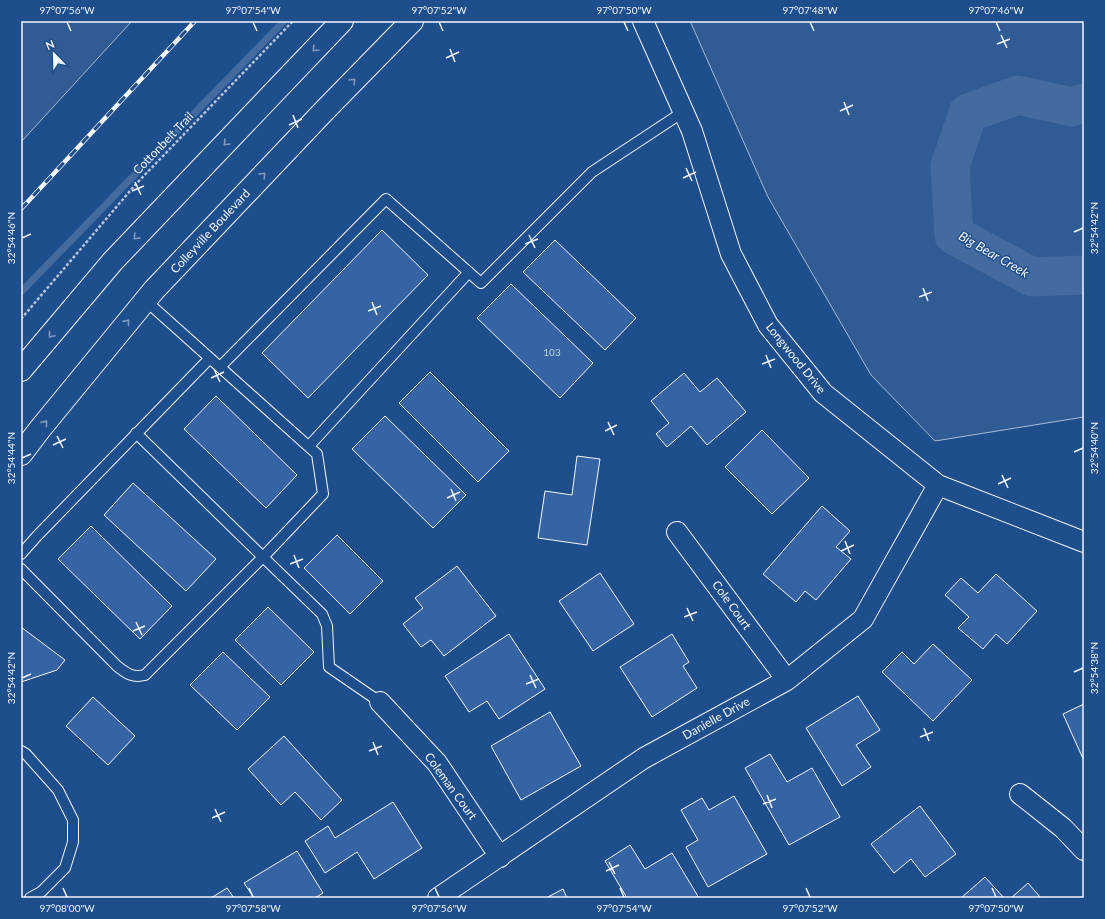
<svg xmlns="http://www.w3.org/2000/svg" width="1105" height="919" font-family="Lato,sans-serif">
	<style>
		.built { fill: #305b95; stroke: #a8bbd7 }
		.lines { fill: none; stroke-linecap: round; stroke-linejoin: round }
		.stream { stroke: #446ba0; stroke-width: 7 }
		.river { stroke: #446ba0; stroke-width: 39 }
		.building { fill: #3563a3; stroke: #f2f6ff }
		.lane-casing { stroke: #f2f6ff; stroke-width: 12 }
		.street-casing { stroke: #f2f6ff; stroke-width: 22 }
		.primary-casing { stroke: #f2f6ff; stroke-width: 24 }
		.path { stroke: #b3c4dc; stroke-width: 2.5; stroke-dasharray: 3 2; stroke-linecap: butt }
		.lane { stroke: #1f4e8c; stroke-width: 10 }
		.street { stroke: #1f4e8c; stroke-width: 20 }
		.primary { stroke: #1f4e8c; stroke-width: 22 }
		.rail-casing { stroke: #f2f6ff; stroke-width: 4.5 }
		.rail { stroke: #1f4e8c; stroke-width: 3; stroke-dasharray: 9; stroke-linecap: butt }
		.oneway { stroke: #7e9ac0 }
		.ticks { fill: none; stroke: #f2f6ff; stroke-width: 1.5 }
		.labels { text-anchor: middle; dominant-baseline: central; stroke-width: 3; stroke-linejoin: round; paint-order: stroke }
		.number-label { font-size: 10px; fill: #c3d1e8 }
		.street-label { font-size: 12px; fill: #f2f6ff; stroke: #1f4e8c }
		.water-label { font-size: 13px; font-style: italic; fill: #f2f6ff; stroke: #1f4e8c }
		.neatline { fill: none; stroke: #f2f6ff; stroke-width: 1.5 }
		.ticks-label { font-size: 10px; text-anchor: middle; fill: #f2f6ff }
	</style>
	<rect width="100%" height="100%" fill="#1f4e8c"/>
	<!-- built -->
	<path class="built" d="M 21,21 L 132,21 L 21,142 Z
		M 690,21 L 1084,21 L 1084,417 L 935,441 L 871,375 L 768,197 Z"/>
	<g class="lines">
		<!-- stream -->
		<path class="stream" d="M 21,292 L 284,21"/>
		<!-- river -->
		<path class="river" d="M 1084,103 L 1072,107 L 1018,95 L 968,113 L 950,166 L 954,235 L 1032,277 L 1084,275"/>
	</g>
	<!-- building -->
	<path class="building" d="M 382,230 L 428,275 L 308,398 L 262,353 Z
		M 555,240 L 636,318 L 605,350 L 523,272 Z
		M 511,284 L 593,363 L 560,398 L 477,318 Z
		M 430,372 L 509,451 L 478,482 L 399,403 Z
		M 684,373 L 700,392 L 717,378 L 746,412 L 707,445 L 691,426 L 667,447 L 656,434 L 669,423 L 651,401 Z
		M 216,396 L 297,475 L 266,508 L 184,429 Z
		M 385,416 L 466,495 L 433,528 L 352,449 Z
		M 762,430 L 809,478 L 772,514 L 725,467 Z
		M 577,456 L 600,459 L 587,545 L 538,538 L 545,491 L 572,495 Z
		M 133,483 L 216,559 L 186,591 L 104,515 Z
		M 822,506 L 850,531 L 836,547 L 851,559 L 816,600 L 805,591 L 796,602 L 763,574 Z
		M 91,526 L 172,606 L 140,639 L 58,559 Z
		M 337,535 L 383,581 L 350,614 L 304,568 Z
		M 457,566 L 496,616 L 444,656 L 431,640 L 421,647 L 403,624 L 423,608 L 415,598 Z
		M 600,573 L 634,624 L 593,651 L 559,601 Z
		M 996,574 L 1037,611 L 1007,644 L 996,634 L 983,649 L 958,628 L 969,617 L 945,595 L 961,578 L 978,593 Z
		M 268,607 L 314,652 L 281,685 L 235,640 Z
		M 21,627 L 65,660 L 57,670 L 21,682 Z
		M 509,634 L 545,689 L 499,719 L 487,701 L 469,712 L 445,676 Z
		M 672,634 L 689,662 L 683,666 L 697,688 L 652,717 L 620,667 Z
		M 933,644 L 972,680 L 933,721 L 882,672 L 902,652 L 914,664 Z
		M 223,652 L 270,697 L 237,730 L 190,685 Z
		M 858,696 L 880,730 L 856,745 L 871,767 L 842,786 L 806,728 Z
		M 93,697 L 135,736 L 108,765 L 66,726 Z
		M 1084,704 L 1084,761 L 1063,714 Z
		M 550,712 L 581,766 L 521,800 L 491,746 Z
		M 284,736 L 342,800 L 321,820 L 295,792 L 281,805 L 248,769 Z
		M 770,754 L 787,782 L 812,768 L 840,817 L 789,845 L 745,768 Z
		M 734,796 L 767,854 L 708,887 L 686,847 L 698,840 L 681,810 L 702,798 L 709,810 Z
		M 393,802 L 422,848 L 374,879 L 357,852 L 325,873 L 305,841 L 328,826 L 335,838 Z
		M 920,806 L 956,854 L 925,877 L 911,859 L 894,873 L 871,844 Z
		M 630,845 L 645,869 L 672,853 L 699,898 L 627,898 L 605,861 Z
		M 297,851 L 323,893 L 315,898 L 254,898 L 244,883 Z
		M 985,877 L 1004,898 L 961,898 Z
		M 1028,883 L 1041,898 L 1011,898 Z
		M 227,888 L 234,898 L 211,898 Z
		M 563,889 L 567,898 L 546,898 Z"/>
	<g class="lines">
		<!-- lane casing -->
		<g class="lane-casing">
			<path id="lane" d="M 220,367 L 386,199 L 481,283 L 592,172 L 683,112
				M 136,433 L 263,557 L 323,494 L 317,454 L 145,300
				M 309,446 L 469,272
				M 21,554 L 37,536 L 210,358
				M 21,569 L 117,666 C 127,674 133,678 145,675 L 263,557 L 322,614 L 327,626 L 329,667 L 380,702
				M 21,751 L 26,754 L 58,790 L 73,820 L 73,842 L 65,868 L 41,892 L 30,898"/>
		</g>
		<!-- street casing -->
		<g class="street-casing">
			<path id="street" d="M 643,21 L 692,131 L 731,254 L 768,325 L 823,393 L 938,485 L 1084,542
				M 677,532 L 787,680
				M 380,702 L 437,763 L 500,857
				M 1020,794 L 1063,828 L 1084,850
				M 438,898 L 644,758 L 787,680 L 863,619 L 938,485"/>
		</g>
		<!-- primary casing -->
		<g class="primary-casing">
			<path id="primary" d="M 21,370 L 113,261 L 342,21
				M 21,454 L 40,429 L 154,290 L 324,111 L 412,21"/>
		</g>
		<!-- path -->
		<path class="path" d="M 21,319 L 136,184 L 293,21"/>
		<!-- lane -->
		<use href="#lane" class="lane"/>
		<!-- street -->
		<use href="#street" class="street"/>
		<!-- primary -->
		<use href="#primary" class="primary"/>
		<!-- rail casing -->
		<g class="rail-casing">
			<path id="rail" d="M 21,209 L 195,21"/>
		</g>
		<!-- rail -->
		<use href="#rail" class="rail"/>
	</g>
	<!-- one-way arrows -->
	<defs><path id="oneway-chevron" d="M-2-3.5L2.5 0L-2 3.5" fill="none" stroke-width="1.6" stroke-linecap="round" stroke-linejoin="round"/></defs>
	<g class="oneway">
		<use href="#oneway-chevron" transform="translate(315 49) rotate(134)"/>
		<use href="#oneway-chevron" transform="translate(353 81) rotate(-45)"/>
		<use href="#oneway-chevron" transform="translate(226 143) rotate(134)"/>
		<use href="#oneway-chevron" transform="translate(263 175) rotate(-47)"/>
		<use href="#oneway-chevron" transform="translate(136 237) rotate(134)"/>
		<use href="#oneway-chevron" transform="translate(127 322) rotate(-51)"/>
		<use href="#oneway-chevron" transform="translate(51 335) rotate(130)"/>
		<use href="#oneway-chevron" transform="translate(45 423) rotate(-51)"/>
	</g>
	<!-- ticks -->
	<path class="ticks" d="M 67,22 L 71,31M 253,22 L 257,31M 439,22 L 443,31M 624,22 L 628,31M 810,22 L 814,31M 996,22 L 1000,31M 1001,35 L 1007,48M 997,44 L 1010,39M 450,49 L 455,62M 446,58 L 459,52M 844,102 L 849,115M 840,111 L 853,105M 293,115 L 298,128M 289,125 L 302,119M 686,168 L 692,181M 683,178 L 696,172M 135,182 L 141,195M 132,191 L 144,186M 1074,232 L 1083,228M 529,235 L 535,248M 22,238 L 31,234M 525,244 L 538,239M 923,288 L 928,301M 919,297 L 932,292M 372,302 L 377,315M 368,311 L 381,306M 766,355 L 771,368M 762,364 L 775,359M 214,369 L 220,382M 211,378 L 224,372M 608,422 L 614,435M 605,431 L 617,425M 57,436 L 63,448M 53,445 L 66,439M 1074,452 L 1083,448M 22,458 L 31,454M 1002,475 L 1008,488M 998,484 L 1011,478M 451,489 L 456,501M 447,498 L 460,492M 845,541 L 850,554M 841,551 L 854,545M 294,555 L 299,568M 290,564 L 303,559M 687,608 L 693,621M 684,617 L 697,612M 136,622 L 142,635M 133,631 L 145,626M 1074,672 L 1083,668M 530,675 L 536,688M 22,678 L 31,674M 526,684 L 539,679M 924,728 L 929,741M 920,737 L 933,732M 373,742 L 378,755M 369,751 L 382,746M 767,795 L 772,808M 763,804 L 776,799M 215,809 L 221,822M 212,818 L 225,812M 609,862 L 615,874M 606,871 L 619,865M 63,888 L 67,897M 249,888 L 253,897M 435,888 L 439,897M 620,888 L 624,897M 806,888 L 810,897M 992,888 L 996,897"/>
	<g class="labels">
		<!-- number labels -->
		<g class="number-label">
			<text x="552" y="352">103</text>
		</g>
		<!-- street labels -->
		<g class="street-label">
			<text transform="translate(163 143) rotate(-46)">Cottonbelt Trail</text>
			<text transform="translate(210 231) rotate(-47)">Colleyville Boulevard</text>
			<text transform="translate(796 358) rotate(51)">Longwood Drive</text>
			<text transform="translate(732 605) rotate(54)">Cole Court</text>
			<text transform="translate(716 718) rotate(-29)">Danielle Drive</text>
			<text transform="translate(451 786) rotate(54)">Coleman Court</text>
		</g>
		<!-- water labels -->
		<g class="water-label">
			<text transform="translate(994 254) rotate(30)">Big Bear Creek</text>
		</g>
	</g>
	<!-- border -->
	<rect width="1105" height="919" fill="none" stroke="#1f4e8c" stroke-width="44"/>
	<!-- north arrow -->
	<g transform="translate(54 54) rotate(337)" stroke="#1f4e8c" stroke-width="3" paint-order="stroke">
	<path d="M0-3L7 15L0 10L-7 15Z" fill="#f2f6ff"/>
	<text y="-6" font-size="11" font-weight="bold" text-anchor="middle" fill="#f2f6ff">N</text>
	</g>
	<rect x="22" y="22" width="1061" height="875" class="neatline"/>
	<g class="ticks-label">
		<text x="67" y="14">97°07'56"W</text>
		<text x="253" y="14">97°07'54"W</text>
		<text x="439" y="14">97°07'52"W</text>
		<text x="624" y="14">97°07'50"W</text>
		<text x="810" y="14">97°07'48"W</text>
		<text x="996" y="14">97°07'46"W</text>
		<text transform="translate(1094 228) rotate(-90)" y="4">32°54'42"N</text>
		<text transform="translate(11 238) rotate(-90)" y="4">32°54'46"N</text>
		<text transform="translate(1094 448) rotate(-90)" y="4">32°54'40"N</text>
		<text transform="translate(11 458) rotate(-90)" y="4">32°54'44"N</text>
		<text transform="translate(1094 668) rotate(-90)" y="4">32°54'38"N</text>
		<text transform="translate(11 678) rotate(-90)" y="4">32°54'42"N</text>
		<text x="67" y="912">97°08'00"W</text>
		<text x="253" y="912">97°07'58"W</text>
		<text x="439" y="912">97°07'56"W</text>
		<text x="624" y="912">97°07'54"W</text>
		<text x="810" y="912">97°07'52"W</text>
		<text x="996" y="912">97°07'50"W</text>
	</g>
</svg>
